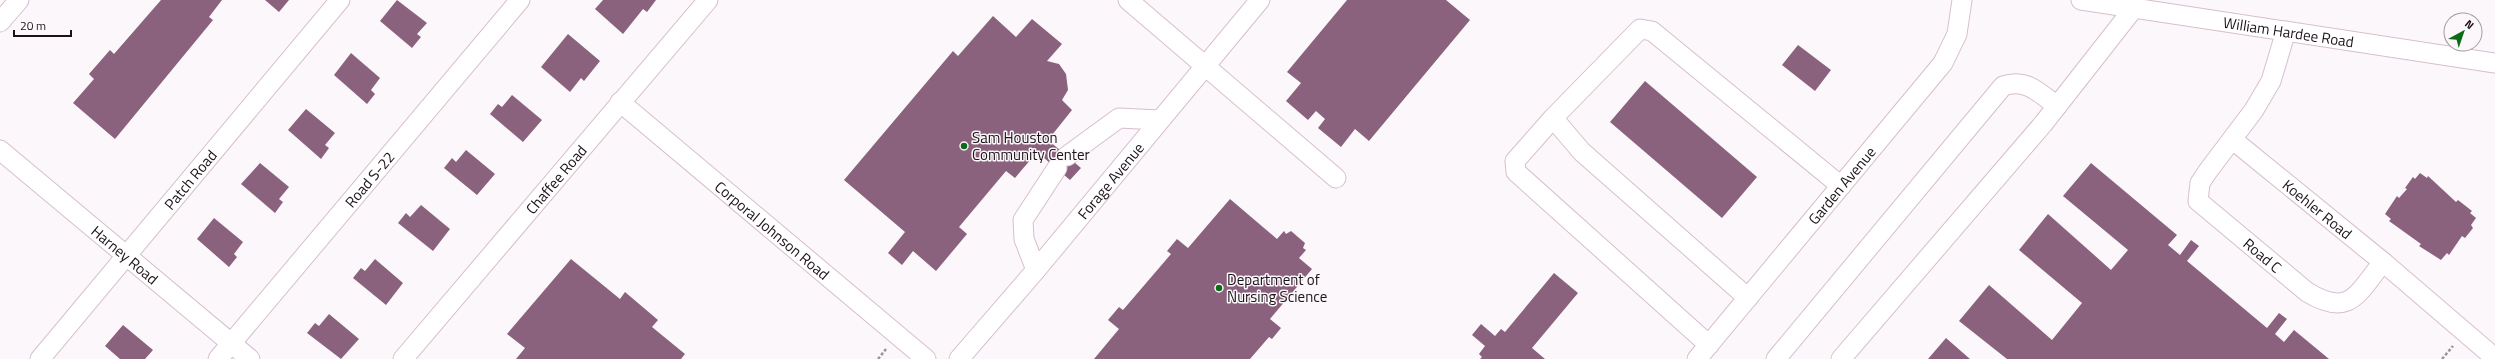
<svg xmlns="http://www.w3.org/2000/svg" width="2495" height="359" font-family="'Titillium Web',sans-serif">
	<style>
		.building { fill: #8a627e }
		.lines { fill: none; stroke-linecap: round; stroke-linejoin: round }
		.minor-casing { stroke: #d7becf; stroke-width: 21 }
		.path { stroke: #9b9599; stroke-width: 2.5; stroke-dasharray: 3 2; stroke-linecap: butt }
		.minor { stroke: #fff; stroke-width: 19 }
		.poi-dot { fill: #0c6b17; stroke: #fcf7fa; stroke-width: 1.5 }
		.labels { text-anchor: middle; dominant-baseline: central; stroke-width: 3; stroke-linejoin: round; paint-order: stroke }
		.street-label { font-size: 15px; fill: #1c1319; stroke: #fcf7fa }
		.poi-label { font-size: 15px; fill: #1c1319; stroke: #fcf7fa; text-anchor: start }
	</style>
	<rect width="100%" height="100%" fill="#fcf7fa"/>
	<!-- building -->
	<path class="building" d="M 161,0 L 222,0 L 209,17 L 213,20 L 115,139 L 73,103 L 94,79 L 89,74 L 110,50 L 114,54 Z
		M 265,0 L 289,0 L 279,12 Z
		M 397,0 L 427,23 L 417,34 L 421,37 L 412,48 L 380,21 Z
		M 603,0 L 656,0 L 647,12 L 643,9 L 623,34 L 595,9 Z
		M 1347,0 L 1446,0 L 1470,20 L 1369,141 L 1355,129 L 1341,147 L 1318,128 L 1325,119 L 1316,111 L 1308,120 L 1286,101 L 1301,83 L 1287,72 Z
		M 993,16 L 1016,37 L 1032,19 L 1062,44 L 1047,61 L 1059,64 L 1066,74 L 1068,90 L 1062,100 L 1072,110 L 1048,140 L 1081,168 L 1070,180 L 1037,152 L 1015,178 L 1006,171 L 959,227 L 967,234 L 936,271 L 913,251 L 902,265 L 888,253 L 905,232 L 844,180 L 953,51 L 958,56 Z
		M 568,34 L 600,61 L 584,81 L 581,78 L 570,92 L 541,67 Z
		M 1798,45 L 1831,70 L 1815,91 L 1782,65 Z
		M 351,53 L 380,78 L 371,90 L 375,94 L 367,104 L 334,75 Z
		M 1645,81 L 1757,177 L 1722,218 L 1610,122 Z
		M 512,95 L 542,120 L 523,142 L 490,114 L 498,104 L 502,107 Z
		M 306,109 L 335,133 L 325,145 L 329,148 L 321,159 L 288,130 Z
		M 466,150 L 495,174 L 477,195 L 444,168 L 452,158 L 456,162 Z
		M 260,163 L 289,187 L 279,199 L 283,202 L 275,213 L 241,184 Z
		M 2091,163 L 2177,235 L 2168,245 L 2180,255 L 2191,240 L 2199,246 L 2187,261 L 2267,328 L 2279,313 L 2287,319 L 2275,334 L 2284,342 L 2294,330 L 2329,359 L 2007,359 L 1959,321 L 1989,285 L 2052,340 L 2082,303 L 2019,250 L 2048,214 L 2111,270 L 2128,250 L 2063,196 Z
		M 2420,173 L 2427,178 L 2428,176 L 2456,202 L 2458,200 L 2472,211 L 2470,213 L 2476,218 L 2471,225 L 2473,228 L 2465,238 L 2462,236 L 2449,255 L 2447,253 L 2441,260 L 2419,246 L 2421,244 L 2389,221 L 2391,219 L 2385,214 L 2397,196 L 2399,198 L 2407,189 L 2405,188 L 2413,177 L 2415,179 Z
		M 1230,199 L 1277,239 L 1284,231 L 1286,234 L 1291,231 L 1305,243 L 1303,248 L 1306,250 L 1299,258 L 1312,269 L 1270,319 L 1281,328 L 1272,339 L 1269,337 L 1250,359 L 1094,359 L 1119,329 L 1108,320 L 1119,307 L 1123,310 L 1171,254 L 1167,251 L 1177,239 L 1188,248 Z
		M 421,205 L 450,229 L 433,251 L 398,223 L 406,213 L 410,217 Z
		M 214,218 L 243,242 L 234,254 L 237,257 L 229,267 L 197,239 Z
		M 375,259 L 403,283 L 386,305 L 353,278 L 361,268 L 365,271 Z
		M 571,259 L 620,299 L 625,292 L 658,320 L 652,327 L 685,354 L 681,359 L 516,359 L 525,348 L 507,334 Z
		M 1554,273 L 1578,293 L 1532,348 L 1545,359 L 1480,359 L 1482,357 L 1479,354 L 1485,346 L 1472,335 L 1481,324 L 1495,336 L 1501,329 L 1505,332 Z
		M 329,314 L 359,339 L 341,359 L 307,333 L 315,323 L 319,326 Z
		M 123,325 L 153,350 L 145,359 L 120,359 L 105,346 Z
		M 1946,338 L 1970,359 L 1928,359 Z"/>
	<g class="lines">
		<!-- minor casing -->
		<g class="minor-casing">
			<g id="minor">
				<path d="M 1128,0 L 1336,178"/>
				<path id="s1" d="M 2081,0 L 2495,63"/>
				<path d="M 0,22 L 19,0"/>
				<path id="s2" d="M 2286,31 L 2271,81 L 2254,110 L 2208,171 L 2200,183 L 2198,201 L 2307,292 C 2350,318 2357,294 2383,262"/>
				<path id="s3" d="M 620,102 L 926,359"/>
				<path d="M 1553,118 L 1515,161 L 1516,172 L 1709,345"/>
				<path id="s4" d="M 2233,140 L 2383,262 L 2495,358"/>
				<path id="s5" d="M 0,150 L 250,359"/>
				<path d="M 1067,156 L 1119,118 L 1160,120"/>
				<path d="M 1036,270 L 1024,239 L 1023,220 L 1057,168"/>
				<path d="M 1748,298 L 1582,152 L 1553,118 L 1640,29 L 1652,31 L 1841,186"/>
				<path id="s6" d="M 40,359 L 340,0"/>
				<path id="s7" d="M 218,359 L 520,0"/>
				<path id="s8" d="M 403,359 L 708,0"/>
				<path id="s9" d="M 959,359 L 1036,270 L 1260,0"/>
				<path id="s10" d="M 1697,359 L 1943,63 L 1957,34 L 1962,0"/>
				<path d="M 1776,359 L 2003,86 C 2027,78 2039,93 2057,106"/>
				<path d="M 1841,359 L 2043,124 L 2134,8"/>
			</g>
		</g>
		<!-- path -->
		<path class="path" d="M 878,359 L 886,349
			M 2442,359 L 2453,346"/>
		<!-- minor -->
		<use href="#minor" class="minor"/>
	</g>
	<!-- markers -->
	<g class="poi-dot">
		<circle cx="964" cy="146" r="4"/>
		<circle cx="1219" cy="288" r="4"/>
	</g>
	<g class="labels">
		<!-- street labels -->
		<g class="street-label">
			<text stroke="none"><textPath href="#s1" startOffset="210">William Hardee Road</textPath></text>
			<text stroke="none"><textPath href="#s7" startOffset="235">Road S-22</textPath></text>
			<text stroke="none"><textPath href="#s8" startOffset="236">Chaffee Road</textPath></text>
			<text stroke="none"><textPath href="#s6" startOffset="234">Patch Road</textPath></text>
			<text stroke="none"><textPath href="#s9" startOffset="234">Forage Avenue</textPath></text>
			<text stroke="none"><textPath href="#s10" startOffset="226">Garden Avenue</textPath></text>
			<text stroke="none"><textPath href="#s4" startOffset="109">Koehler Road</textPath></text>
			<text stroke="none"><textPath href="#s3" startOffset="199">Corporal Johnson Road</textPath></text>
			<text stroke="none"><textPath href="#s5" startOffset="163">Harney Road</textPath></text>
			<text stroke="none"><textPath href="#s2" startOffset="279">Road C</textPath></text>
		</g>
		<!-- poi labels -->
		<g class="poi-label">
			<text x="972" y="137">Sam Houston<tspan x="972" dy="17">Community Center</tspan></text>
			<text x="1227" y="279">Department of<tspan x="1227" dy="17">Nursing Science</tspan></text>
		</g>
	</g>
	<!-- north arrow -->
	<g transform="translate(2463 32) rotate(40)"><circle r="19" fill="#fcf7fa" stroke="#a29ca0"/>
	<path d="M0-3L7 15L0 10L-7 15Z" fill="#0c6b17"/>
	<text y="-6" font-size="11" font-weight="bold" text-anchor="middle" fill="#1c1319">N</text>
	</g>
	<!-- scale -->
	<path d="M14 30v6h57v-6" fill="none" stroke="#1c1319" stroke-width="2"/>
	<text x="20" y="30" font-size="12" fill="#1c1319" stroke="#fcf7fa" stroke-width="3" paint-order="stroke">20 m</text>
</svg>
